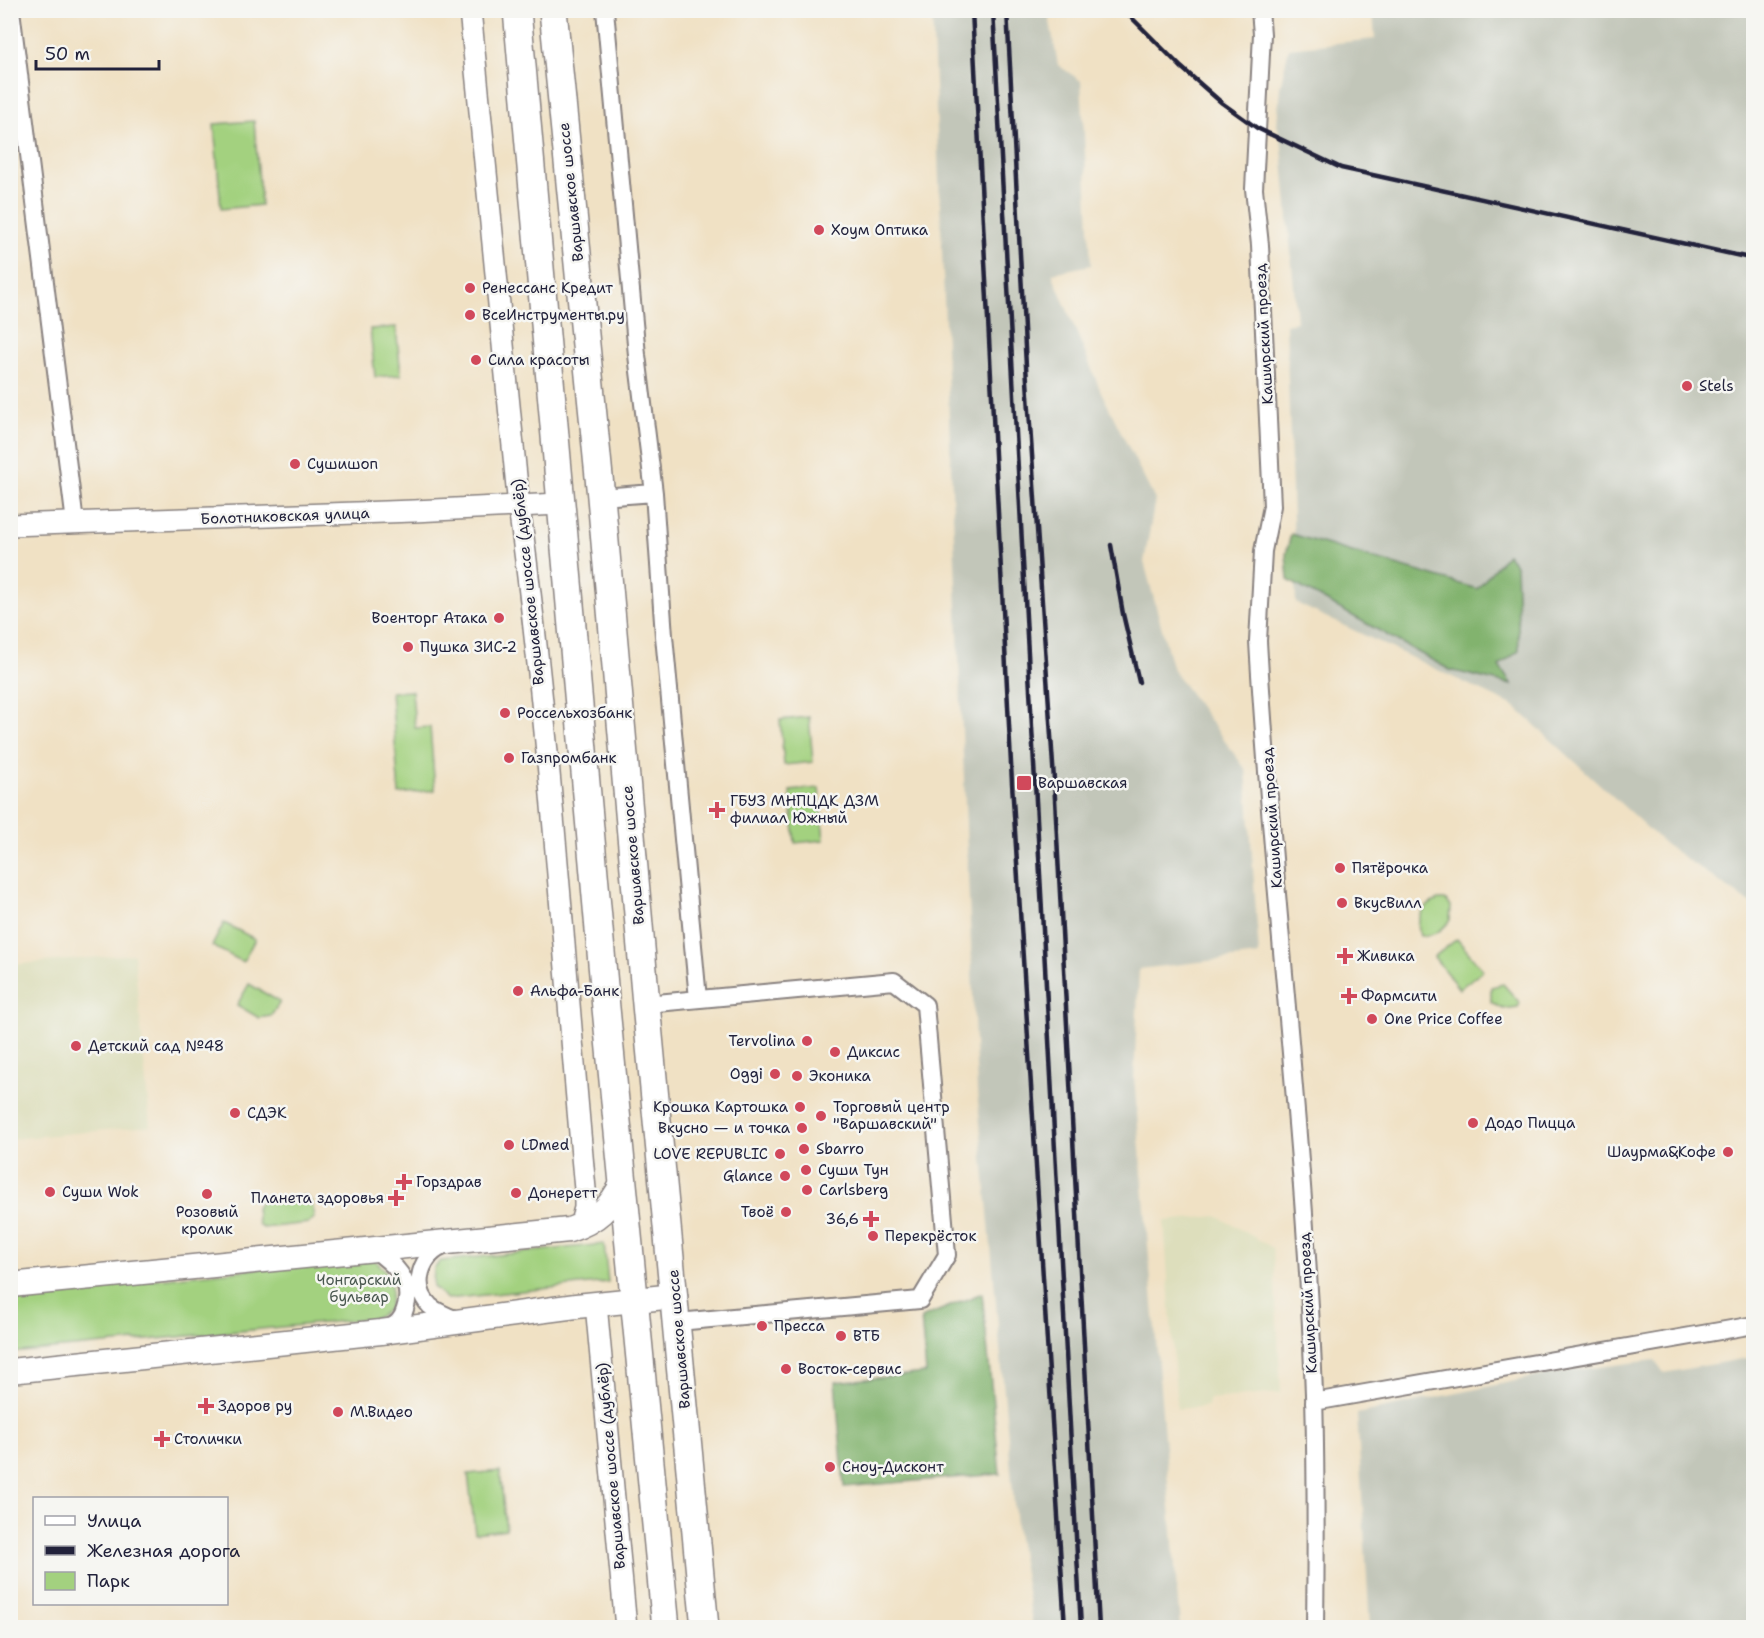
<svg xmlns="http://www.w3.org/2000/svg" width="1764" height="1638" font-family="'Shantell Sans',sans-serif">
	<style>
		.built { fill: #dddebc }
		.industrial { fill: #c2c6b9 }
		.green { fill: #a3d17f; stroke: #627a5d; stroke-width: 1.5 }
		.forest { fill: #82b36e; stroke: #526a54; stroke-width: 1.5 }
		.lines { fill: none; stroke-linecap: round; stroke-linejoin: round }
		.minor-casing { stroke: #898280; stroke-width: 20 }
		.tertiary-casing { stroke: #898280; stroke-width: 24 }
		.secondary-casing { stroke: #898280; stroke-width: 27 }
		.primary-casing { stroke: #898280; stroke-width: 30 }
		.minor { stroke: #fff; stroke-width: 16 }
		.tertiary { stroke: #fff; stroke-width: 21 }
		.secondary { stroke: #fff; stroke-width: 24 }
		.primary { stroke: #fff; stroke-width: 27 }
		.rail { stroke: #22223b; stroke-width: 4.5 }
		.poi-dot { fill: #d1495b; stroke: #f6f6f2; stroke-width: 2 }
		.labels { text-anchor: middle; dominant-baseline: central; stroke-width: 5; stroke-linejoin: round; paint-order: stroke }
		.street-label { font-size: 15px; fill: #22223b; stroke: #f6f6f2 }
		.poi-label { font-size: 15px; fill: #22223b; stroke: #f6f6f2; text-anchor: start }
		.park-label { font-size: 15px; fill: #49574f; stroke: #f6f6f2 }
	</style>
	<rect width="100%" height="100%" fill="#f6f6f2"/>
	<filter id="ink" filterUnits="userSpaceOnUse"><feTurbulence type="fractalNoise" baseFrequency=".0167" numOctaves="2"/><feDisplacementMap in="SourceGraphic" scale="12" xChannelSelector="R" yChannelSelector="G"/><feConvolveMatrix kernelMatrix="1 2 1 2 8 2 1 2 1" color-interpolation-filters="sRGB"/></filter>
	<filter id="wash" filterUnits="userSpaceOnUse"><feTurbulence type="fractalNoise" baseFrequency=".008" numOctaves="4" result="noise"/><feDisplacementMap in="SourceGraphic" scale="24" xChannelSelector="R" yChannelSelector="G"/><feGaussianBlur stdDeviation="1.35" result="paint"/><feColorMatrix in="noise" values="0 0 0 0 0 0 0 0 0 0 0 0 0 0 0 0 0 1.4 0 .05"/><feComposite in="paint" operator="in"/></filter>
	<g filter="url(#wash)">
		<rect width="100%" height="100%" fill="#f0e1c4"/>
		<!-- built -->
		<path class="built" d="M 134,954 L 150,1126 L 11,1139 L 11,965 Z
			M 1217,1216 L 1273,1248 L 1281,1393 L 1208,1399 L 1208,1406 L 1177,1409 L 1164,1221 Z"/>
		<!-- industrial -->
		<path class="industrial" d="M 932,11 L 1048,11 L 1058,65 L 1081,81 L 1091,265 L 1052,273 L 1101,392 L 1155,500 L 1144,562 L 1173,670 L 1246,770 L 1259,955 L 1139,969 L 1134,1078 L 1180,1627 L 1033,1627 L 1016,1526 L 977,1090 Z
			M 1373,11 L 1753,11 L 1753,905 L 1666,845 L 1514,706 L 1296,603 L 1286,324 L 1297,322 L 1281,137 L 1277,125 L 1280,87 L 1289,48 L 1375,39 Z
			M 1753,1357 L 1753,1627 L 1370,1627 L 1357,1414 L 1559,1372 L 1655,1360 L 1664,1373 Z"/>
		<!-- green -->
		<path class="green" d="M 254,121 L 261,205 L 221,209 L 214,124 Z
			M 396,327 L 401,375 L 375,377 L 370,329 Z
			M 412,691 L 415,728 L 430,727 L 435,790 L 399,794 L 391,692 Z
			M 809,717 L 813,762 L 784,765 L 780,720 Z
			M 819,788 L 824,840 L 795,843 L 790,791 Z
			M 1438,900 L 1445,900 L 1451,906 L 1450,920 C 1442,931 1434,936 1420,936 C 1415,919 1422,906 1438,900 Z
			M 224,923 L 255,939 L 243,962 L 212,946 Z
			M 1457,939 L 1483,970 L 1459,989 L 1434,957 Z
			M 249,984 L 280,1002 L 271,1016 L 259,1018 L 237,1005 Z
			M 1503,984 L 1520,1003 L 1518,1007 L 1503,1009 L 1491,1002 L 1491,987 Z
			M 305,1196 L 312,1202 L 314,1218 L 309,1223 L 263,1228 L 258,1224 L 256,1208 L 261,1201 Z
			M 604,1244 L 608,1282 L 447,1299 L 433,1287 L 434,1268 L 441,1261 Z
			M 370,1257 C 393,1273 394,1283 389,1309 L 376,1318 L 11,1353 L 11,1294 Z
			M 500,1471 L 506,1529 L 475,1533 L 468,1474 Z"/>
		<!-- forest -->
		<path class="forest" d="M 1291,534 L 1477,589 L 1507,554 L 1516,565 L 1519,651 L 1499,666 L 1512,685 L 1450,670 L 1288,580 L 1286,554 Z
			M 982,1293 L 1000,1474 L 844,1487 L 835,1382 L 926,1373 L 921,1318 Z"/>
	</g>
	<g filter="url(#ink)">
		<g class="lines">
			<!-- minor casing -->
			<g class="minor-casing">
				<path id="minor" d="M 11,10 L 75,523
					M 605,10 L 637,355 L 654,493 L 664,636 L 698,999
					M 1260,10 L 1262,34 L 1254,189 L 1260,245 L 1272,506 L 1263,551 L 1258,641 C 1272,892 1305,1142 1314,1394 C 1316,1472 1316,1550 1315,1628
					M 601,497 L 654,493
					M 646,1004 L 894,981 L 925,1005 L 947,1255 L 920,1300 L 678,1322
					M 446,1245 C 421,1254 410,1286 430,1306 C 438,1313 450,1317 460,1321
					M 372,1248 C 393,1263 415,1281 405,1309 C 402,1320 397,1324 387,1329
					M 1314,1402 L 1754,1325"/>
			</g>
			<!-- tertiary casing -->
			<g class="tertiary-casing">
				<path id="tertiary" d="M 470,10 L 519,507 C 550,733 564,962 585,1189 L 585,1208 L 580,1226
					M 10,525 L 414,511 L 560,504
					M 596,1304 L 626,1628"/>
			</g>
			<!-- secondary casing -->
			<g class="secondary-casing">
				<path id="secondary" d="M 10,1285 L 569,1230 C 597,1221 610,1208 623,1182
					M 10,1371 L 381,1332 L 576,1306 L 675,1296"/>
			</g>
			<!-- primary casing -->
			<g class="primary-casing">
				<path id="primary" d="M 517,10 L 606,1008 L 666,1628
					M 553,10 L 601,497 L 646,1004 L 705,1628"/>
			</g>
			<!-- minor -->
			<use href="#minor" class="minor"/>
			<!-- tertiary -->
			<use href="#tertiary" class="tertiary"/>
			<!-- secondary -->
			<use href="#secondary" class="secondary"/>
			<!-- primary -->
			<use href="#primary" class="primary"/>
			<!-- rail -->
			<path class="rail" d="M 972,10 L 1012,783 L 1065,1628
				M 993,10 L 1081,1628
				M 1007,10 L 1026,366 L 1054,780 L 1099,1628
				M 1124,10 L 1181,67 L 1222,103 L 1257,128 L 1341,168 L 1754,259
				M 1111,545 L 1123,614 L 1139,682"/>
		</g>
	</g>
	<!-- markers -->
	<g class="poi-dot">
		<circle cx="819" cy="230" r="6"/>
		<circle cx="470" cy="288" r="6"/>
		<circle cx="470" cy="315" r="6"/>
		<circle cx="476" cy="360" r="6"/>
		<circle cx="1687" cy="386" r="6"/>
		<circle cx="295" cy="464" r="6"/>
		<circle cx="499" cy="618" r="6"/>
		<circle cx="408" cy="647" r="6"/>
		<circle cx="505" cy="713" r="6"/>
		<circle cx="509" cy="758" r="6"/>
		<rect x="1016" y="775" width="16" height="16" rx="3"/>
		<path d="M714 801h6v6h6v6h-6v6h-6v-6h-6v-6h6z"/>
		<circle cx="1340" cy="868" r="6"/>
		<circle cx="1342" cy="903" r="6"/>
		<path d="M1342 947h6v6h6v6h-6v6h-6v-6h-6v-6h6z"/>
		<circle cx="518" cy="991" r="6"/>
		<path d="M1346 987h6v6h6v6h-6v6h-6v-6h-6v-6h6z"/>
		<circle cx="1372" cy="1019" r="6"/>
		<circle cx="807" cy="1041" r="6"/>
		<circle cx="76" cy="1046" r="6"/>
		<circle cx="835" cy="1052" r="6"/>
		<circle cx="775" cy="1074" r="6"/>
		<circle cx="797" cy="1076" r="6"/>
		<circle cx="800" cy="1107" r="6"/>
		<circle cx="235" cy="1113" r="6"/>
		<circle cx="821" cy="1116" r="6"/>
		<circle cx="1473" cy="1123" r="6"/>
		<circle cx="802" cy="1128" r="6"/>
		<circle cx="509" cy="1145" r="6"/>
		<circle cx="804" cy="1149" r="6"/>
		<circle cx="1728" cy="1152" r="6"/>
		<circle cx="780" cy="1154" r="6"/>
		<circle cx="806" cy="1170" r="6"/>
		<circle cx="785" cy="1176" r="6"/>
		<path d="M401 1173h6v6h6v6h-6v6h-6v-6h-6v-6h6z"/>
		<circle cx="807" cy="1190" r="6"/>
		<circle cx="50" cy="1192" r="6"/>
		<circle cx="516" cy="1193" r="6"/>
		<circle cx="207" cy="1194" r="6"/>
		<path d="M393 1189h6v6h6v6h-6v6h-6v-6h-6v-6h6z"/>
		<circle cx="786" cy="1212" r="6"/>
		<path d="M868 1210h6v6h6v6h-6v6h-6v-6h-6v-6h6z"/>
		<circle cx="873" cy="1236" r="6"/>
		<circle cx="762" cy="1326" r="6"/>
		<circle cx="841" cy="1336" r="6"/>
		<circle cx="786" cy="1369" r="6"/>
		<path d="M203 1397h6v6h6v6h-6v6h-6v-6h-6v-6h6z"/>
		<circle cx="338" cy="1412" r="6"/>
		<path d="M159 1430h6v6h6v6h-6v6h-6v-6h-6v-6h6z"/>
		<circle cx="830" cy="1467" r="6"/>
	</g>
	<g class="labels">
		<!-- street labels -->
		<g class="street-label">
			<text transform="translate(571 192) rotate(-96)">Варшавское шоссе</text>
			<text transform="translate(1264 334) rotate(-93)">Каширский проезд</text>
			<text transform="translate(285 516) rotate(-2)">Болотниковская улица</text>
			<text transform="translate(528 582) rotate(-96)">Варшавское шоссе (дублёр)</text>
			<text transform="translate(1272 818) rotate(-94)">Каширский проезд</text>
			<text transform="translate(633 855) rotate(-95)">Варшавское шоссе</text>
			<text transform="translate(1308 1303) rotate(-93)">Каширский проезд</text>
			<text transform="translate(679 1339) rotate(-95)">Варшавское шоссе</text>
			<text transform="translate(611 1466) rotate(-95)">Варшавское шоссе (дублёр)</text>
		</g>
		<!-- poi labels -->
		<g class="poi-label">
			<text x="831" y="230">Хоум Оптика</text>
			<text x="482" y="288">Ренессанс Кредит</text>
			<text x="482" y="315">ВсеИнструменты.ру</text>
			<text x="488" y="360">Сила красоты</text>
			<text x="1699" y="386">Stels</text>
			<text x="307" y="464">Сушишоп</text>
			<text x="487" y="618" text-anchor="end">Военторг Атака</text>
			<text x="420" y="647">Пушка ЗИС-2</text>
			<text x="517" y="713">Россельхозбанк</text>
			<text x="521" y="758">Газпромбанк</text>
			<text x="1038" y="783">Варшавская</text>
			<text x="730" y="801">ГБУЗ МНПЦДК ДЗМ<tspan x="730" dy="17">филиал Южный</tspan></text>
			<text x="1352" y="868">Пятёрочка</text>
			<text x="1354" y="903">ВкусВилл</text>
			<text x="1357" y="956">Живика</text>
			<text x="530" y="991">Альфа-Банк</text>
			<text x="1361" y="996">Фармсити</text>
			<text x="1384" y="1019">One Price Coffee</text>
			<text x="795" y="1041" text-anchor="end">Tervolina</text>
			<text x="88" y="1046">Детский сад №48</text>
			<text x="847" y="1052">Диксис</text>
			<text x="763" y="1074" text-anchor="end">Oggi</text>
			<text x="809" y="1076">Эконика</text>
			<text x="788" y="1107" text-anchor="end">Крошка Картошка</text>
			<text x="833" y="1107">Торговый центр<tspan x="833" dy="17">"Варшавский"</tspan></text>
			<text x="247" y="1113">СДЭК</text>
			<text x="1485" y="1123">Додо Пицца</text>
			<text x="790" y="1128" text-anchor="end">Вкусно — и точка</text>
			<text x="521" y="1145">LDmed</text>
			<text x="816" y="1149">Sbarro</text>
			<text x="1716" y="1152" text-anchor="end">Шаурма&amp;Кофе</text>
			<text x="768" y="1154" text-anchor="end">LOVE REPUBLIC</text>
			<text x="818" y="1170">Суши Тун</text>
			<text x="773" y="1176" text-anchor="end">Glance</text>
			<text x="416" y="1182">Горздрав</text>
			<text x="819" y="1190">Carlsberg</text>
			<text x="62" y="1192">Суши Wok</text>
			<text x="528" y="1193">Донеретт</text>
			<text x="384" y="1198" text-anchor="end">Планета здоровья</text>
			<text x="207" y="1212" text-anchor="middle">Розовый<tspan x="207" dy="17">кролик</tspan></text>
			<text x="774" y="1212" text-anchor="end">Твоё</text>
			<text x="859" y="1219" text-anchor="end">36,6</text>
			<text x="885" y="1236">Перекрёсток</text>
			<text x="774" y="1326">Пресса</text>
			<text x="853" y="1336">ВТБ</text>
			<text x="798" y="1369">Восток-сервис</text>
			<text x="218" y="1406">Здоров ру</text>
			<text x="350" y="1412">М.Видео</text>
			<text x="174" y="1439">Столички</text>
			<text x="842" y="1467">Сноу-Дисконт</text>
		</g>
		<!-- park labels -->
		<g class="park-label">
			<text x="359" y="1280">Чонгарский<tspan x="359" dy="17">бульвар</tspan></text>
		</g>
	</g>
	<!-- margin -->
	<rect width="1764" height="1638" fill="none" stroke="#f6f6f2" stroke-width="36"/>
	<!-- legend -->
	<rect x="33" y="1497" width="195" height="108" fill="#f6f6f2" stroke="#a1a1a9" stroke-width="1.5"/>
	<rect x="45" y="1516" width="30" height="9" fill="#ffffff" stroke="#a1a1a9" stroke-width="1.5"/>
	<text x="87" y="1527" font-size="18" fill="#22223b">Улица</text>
	<rect x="45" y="1546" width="30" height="9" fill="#22223b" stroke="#a1a1a9" stroke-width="1.5"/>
	<text x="87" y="1557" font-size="18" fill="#22223b">Железная дорога</text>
	<rect x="45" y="1572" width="30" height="18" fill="#a3d17f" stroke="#a1a1a9" stroke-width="1.5"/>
	<text x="87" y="1587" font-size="18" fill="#22223b">Парк</text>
	<!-- scale -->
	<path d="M36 60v9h123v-9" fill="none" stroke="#22223b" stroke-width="3"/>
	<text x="45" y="60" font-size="18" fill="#22223b" stroke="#f6f6f2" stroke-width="4.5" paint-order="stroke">50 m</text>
</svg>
